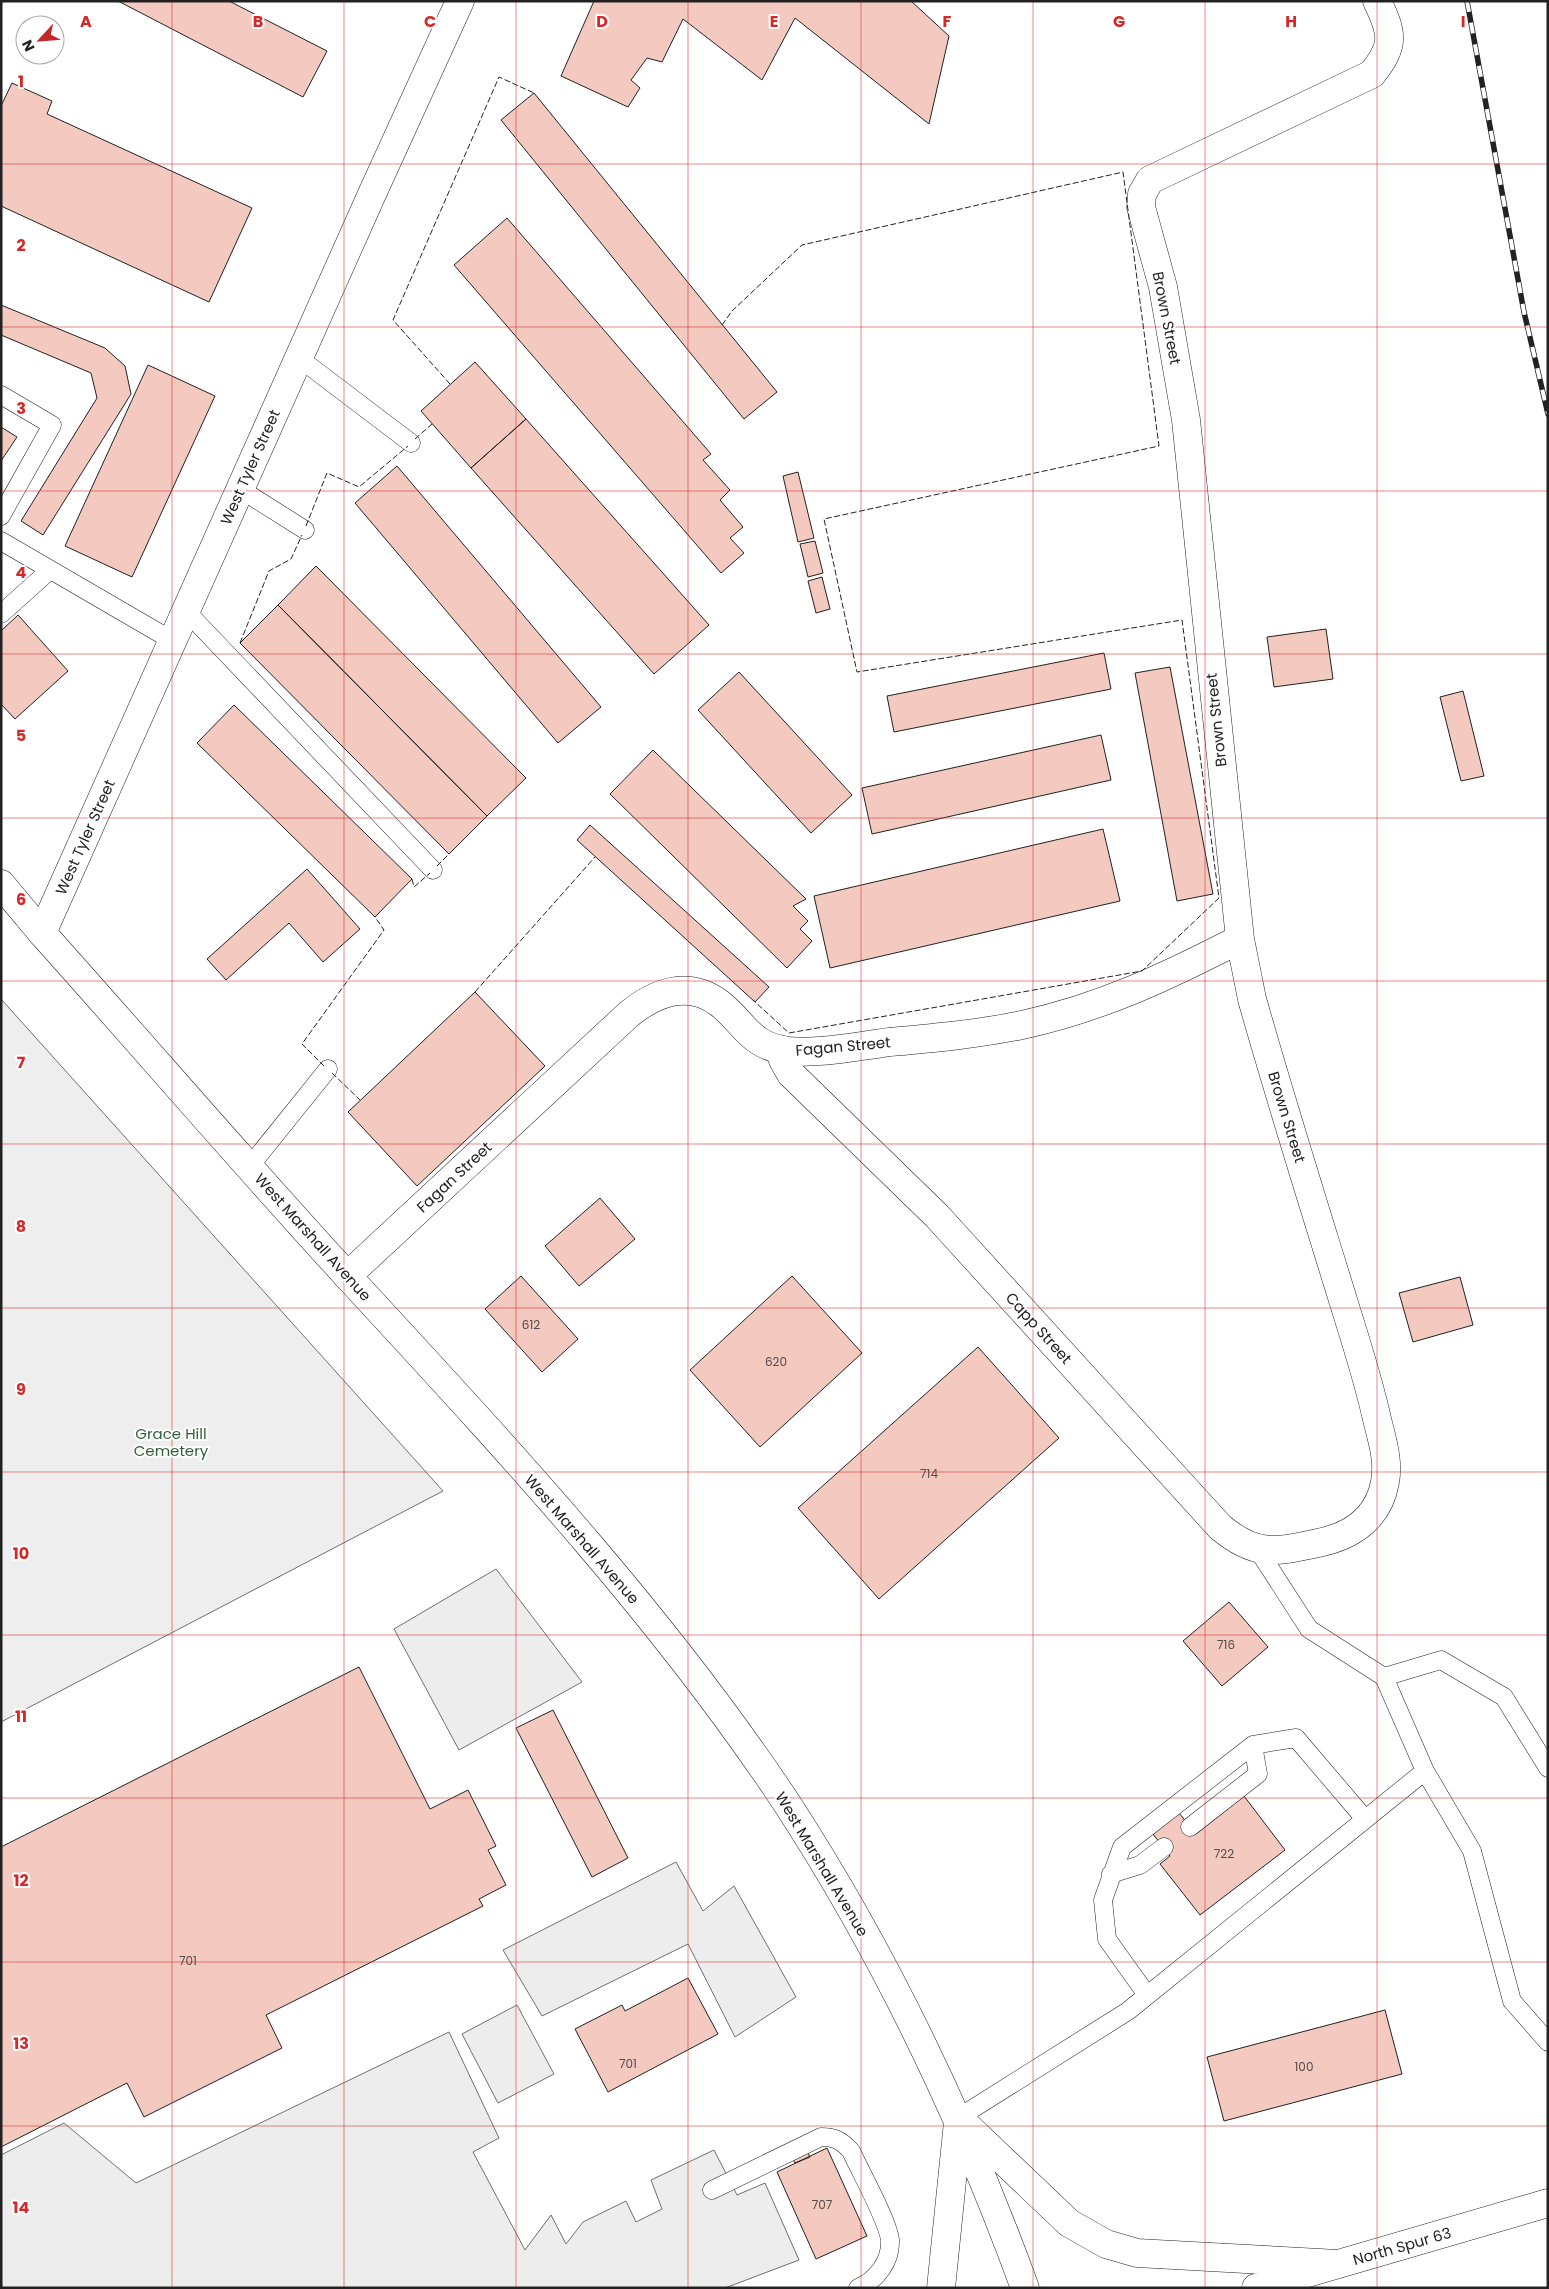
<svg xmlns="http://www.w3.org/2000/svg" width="1549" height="2289" font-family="Poppins,sans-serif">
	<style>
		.green { fill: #eee; stroke: #6f6f6f }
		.parking { fill: #ededed; stroke: #6f6f6f }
		.building { fill: #f3c9c0; stroke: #222 }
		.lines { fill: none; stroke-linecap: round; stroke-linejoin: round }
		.lane-casing { stroke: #222; stroke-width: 19 }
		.street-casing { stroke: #222; stroke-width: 29 }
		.primary-casing { stroke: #222; stroke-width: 29 }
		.lane { stroke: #fff; stroke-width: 18 }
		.street { stroke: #fff; stroke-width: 28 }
		.primary { stroke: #fff; stroke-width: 28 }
		.rail-casing { stroke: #222; stroke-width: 5.5 }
		.rail { stroke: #fff; stroke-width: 4; stroke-dasharray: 11; stroke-linecap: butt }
		.fence { stroke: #222; stroke-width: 1; stroke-dasharray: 6 2.5; stroke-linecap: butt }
		.grid { fill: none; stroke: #d62828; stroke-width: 1; stroke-opacity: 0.55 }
		.labels { text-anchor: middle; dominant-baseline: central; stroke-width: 4; stroke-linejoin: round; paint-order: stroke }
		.number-label { font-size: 12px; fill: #564c4a }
		.street-label { font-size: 15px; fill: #222; stroke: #fff }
		.park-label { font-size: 15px; fill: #2f5e38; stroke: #fff }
		.grid-label { font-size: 16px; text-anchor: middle; font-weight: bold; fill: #d62828; stroke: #fff; stroke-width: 4; stroke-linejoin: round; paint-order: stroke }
	</style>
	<rect width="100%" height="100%" fill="#fff"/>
	<!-- green -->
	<path class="green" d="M 1,999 L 443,1491 L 1,1722 Z"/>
	<!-- parking -->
	<path class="parking" d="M 496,1569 L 582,1682 L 459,1750 L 394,1629 Z
		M 676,1862 L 703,1911 L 734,1886 L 796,1997 L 735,2037 L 688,1944 L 542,2016 L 503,1950 Z
		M 517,2005 L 554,2074 L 498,2103 L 462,2034 Z
		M 449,2032 L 499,2138 L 473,2152 L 525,2250 L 551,2215 L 566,2244 L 583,2222 L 626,2201 L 636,2222 L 662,2209 L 651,2180 L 714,2150 L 737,2195 L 765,2183 L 799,2260 L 725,2288 L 1,2288 L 1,2155 L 64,2123 L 136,2183 Z"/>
	<!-- building -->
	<path class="building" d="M 118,1 L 229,1 L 327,51 L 303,97 Z
		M 594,1 L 911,1 L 949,36 L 929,124 L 795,18 L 762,80 L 683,19 L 662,62 L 647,58 L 631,80 L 640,88 L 628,107 L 561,76 Z
		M 12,83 L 52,101 L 47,114 L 252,208 L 209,302 L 1,206 L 1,106 Z
		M 534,93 L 777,392 L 744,419 L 501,120 Z
		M 507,218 L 711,454 L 703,460 L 730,490 L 720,500 L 743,527 L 730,538 L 744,553 L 721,573 L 454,265 Z
		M 1,305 L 105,348 L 125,366 L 131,394 L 43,535 L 21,521 L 97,398 L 91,373 L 1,335 Z
		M 475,362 L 526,419 L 471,468 L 421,411 Z
		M 148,365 L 215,396 L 132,577 L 65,546 Z
		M 526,419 L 709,625 L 654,674 L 471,468 Z
		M 1,427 L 17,437 L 1,461 Z
		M 397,466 L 601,707 L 558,743 L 355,503 Z
		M 798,472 L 814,538 L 798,542 L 783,476 Z
		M 815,541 L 823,573 L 808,577 L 800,544 Z
		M 316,566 L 526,778 L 487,816 L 278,605 Z
		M 822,577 L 830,609 L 816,613 L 808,581 Z
		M 278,605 L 487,816 L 449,854 L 240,643 Z
		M 18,615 L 68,671 L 15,719 L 1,704 L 1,631 Z
		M 1326,629 L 1333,679 L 1274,687 L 1267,637 Z
		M 1104,653 L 1111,689 L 894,732 L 887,696 Z
		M 1170,667 L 1213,894 L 1177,901 L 1135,673 Z
		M 739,672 L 852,795 L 811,833 L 698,710 Z
		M 1463,691 L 1484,776 L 1461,781 L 1440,697 Z
		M 234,705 L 412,879 L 375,917 L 197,743 Z
		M 1101,735 L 1111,780 L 872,834 L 862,788 Z
		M 653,750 L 806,899 L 793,906 L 808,921 L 800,929 L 812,941 L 787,968 L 610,794 Z
		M 590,825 L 769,987 L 755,1002 L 577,840 Z
		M 1103,829 L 1120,901 L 830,968 L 814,896 Z
		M 307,869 L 360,929 L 323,962 L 289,923 L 226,980 L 207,959 Z
		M 475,992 L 545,1066 L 417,1186 L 348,1112 Z
		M 600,1198 L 635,1239 L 579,1286 L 545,1246 Z
		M 521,1276 L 578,1339 L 542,1372 L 485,1309 Z
		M 792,1276 L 862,1353 L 760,1447 L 690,1370 Z
		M 1460,1277 L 1473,1325 L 1413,1342 L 1399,1293 Z
		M 978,1347 L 1059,1438 L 879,1599 L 798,1508 Z
		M 1229,1602 L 1268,1647 L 1222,1686 L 1183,1641 Z
		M 359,1667 L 430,1809 L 468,1790 L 496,1846 L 488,1850 L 506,1885 L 479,1899 L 483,1906 L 266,2015 L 282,2048 L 144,2117 L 127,2083 L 1,2147 L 1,1847 Z
		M 553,1710 L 628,1858 L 592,1877 L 516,1728 Z
		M 1244,1796 L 1285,1850 L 1200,1915 L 1160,1864 L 1170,1856 L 1153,1834 L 1179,1813 L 1196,1834 Z
		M 688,1978 L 718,2034 L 608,2092 L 575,2029 L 622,2005 L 625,2011 Z
		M 1385,2010 L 1402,2074 L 1224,2121 L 1207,2057 Z
		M 803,2143 L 810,2157 L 795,2163 L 788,2150 Z
		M 827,2148 L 867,2236 L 816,2259 L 777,2172 Z"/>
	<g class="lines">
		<!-- lane casing -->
		<g class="lane-casing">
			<path id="lane" d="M 299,358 L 411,443
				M 1,395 L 52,425 L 1,516
				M 240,489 L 305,530
				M 1,541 L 173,641
				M 186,611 L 433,870
				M 1,614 L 50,570
				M 250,1166 L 328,1069
				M 1258,1550 L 1309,1629 L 1384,1677
				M 1425,1771 L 1384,1677 L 1441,1660 L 1504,1697 L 1548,1768
				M 1190,1827 L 1258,1774 L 1253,1745
				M 1111,1874 L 1140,1865 L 1164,1847
				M 1147,1995 L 1107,1939 L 1103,1900 L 1122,1847 L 1253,1745 L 1296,1738 L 1365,1819
				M 958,2118 L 1128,2011 L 1425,1771 L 1472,1851 L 1512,2001 L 1548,2042
				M 712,2190 L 821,2137 C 835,2137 842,2141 851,2151 C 860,2171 888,2221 890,2240 C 891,2261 877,2280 858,2288"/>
		</g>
		<!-- street casing -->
		<g class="street-casing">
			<path id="street" d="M 42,933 L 372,194 L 460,1
				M 779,1049 L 783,1060 L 791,1074 L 937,1216 L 1220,1527 C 1256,1557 1275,1552 1318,1543 C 1353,1536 1379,1517 1385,1482 C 1389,1460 1382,1440 1377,1419 C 1369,1383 1358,1348 1347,1313 C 1315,1209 1282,1105 1252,999 L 1240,939 L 1186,420 L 1163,287 L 1141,207 L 1142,194 L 1150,180 L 1372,74 C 1395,45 1393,34 1377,1
				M 347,1276 L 629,1014 C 656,992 688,980 719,1003 C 746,1024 749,1046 789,1051 C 822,1054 857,1046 890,1042 C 934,1038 979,1034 1022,1025 C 1101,1008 1168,976 1240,939"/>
		</g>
		<!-- primary casing -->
		<g class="primary-casing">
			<path id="primary" d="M 1,884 L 42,933 C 146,1049 247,1167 352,1281 C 505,1447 661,1614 786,1802 C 885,1954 963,2118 1025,2288
				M 966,2125 L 1069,2223 L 1106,2244 L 1137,2253 L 1338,2264
				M 941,2288 L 958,2122
				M 1256,2288 L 1548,2203"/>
		</g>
		<!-- lane -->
		<use href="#lane" class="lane"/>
		<!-- street -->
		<use href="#street" class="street"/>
		<!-- primary -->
		<use href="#primary" class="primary"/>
		<!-- rail casing -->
		<g class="rail-casing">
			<path id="rail" d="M 1467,1 L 1524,312 L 1548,414"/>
		</g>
		<!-- rail -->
		<use href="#rail" class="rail"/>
		<!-- fence -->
		<path class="fence" d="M 722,325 L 732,311 L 802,245 L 1123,172 L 1159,446 L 824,519 L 857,672 L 1182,620 L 1219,898 L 1142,971 L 789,1033 L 753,1000
			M 450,384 L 393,320 L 499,77 L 534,93
			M 415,439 L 432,424
			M 306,526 L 327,473 L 359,487 L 408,446
			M 240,643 L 269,571 L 291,559 L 302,535
			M 437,866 L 449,854
			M 412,879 L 414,887 L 430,873
			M 475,992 L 595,857
			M 324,1066 L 302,1044 L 384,930 L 375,917
			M 332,1073 L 360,1100"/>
	</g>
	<!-- grid -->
	<path class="grid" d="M 172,1 L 172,2288M 344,1 L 344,2288M 516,1 L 516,2288M 688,1 L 688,2288M 861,1 L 861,2288M 1033,1 L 1033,2288M 1205,1 L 1205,2288M 1377,1 L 1377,2288M 1,164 L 1548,164M 1,327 L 1548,327M 1,491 L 1548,491M 1,654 L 1548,654M 1,818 L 1548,818M 1,981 L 1548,981M 1,1144 L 1548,1144M 1,1308 L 1548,1308M 1,1472 L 1548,1472M 1,1635 L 1548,1635M 1,1798 L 1548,1798M 1,1962 L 1548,1962M 1,2126 L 1548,2126"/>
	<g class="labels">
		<!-- number labels -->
		<g class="number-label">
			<text x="531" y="1324">612</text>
			<text x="776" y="1361">620</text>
			<text x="929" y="1473">714</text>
			<text x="1226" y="1644">716</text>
			<text x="1224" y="1853">722</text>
			<text x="188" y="1960">701</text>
			<text x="628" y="2063">701</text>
			<text x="1304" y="2066">100</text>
			<text x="822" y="2204">707</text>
		</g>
		<!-- street labels -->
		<g class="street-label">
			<text transform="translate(1167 318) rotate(79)">Brown Street</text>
			<text transform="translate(250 467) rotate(-66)">West Tyler Street</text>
			<text transform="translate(1216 720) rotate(-96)">Brown Street</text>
			<text transform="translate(85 837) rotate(-66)">West Tyler Street</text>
			<text transform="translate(843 1046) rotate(-5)">Fagan Street</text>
			<text transform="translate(1287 1117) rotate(73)">Brown Street</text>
			<text transform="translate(454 1177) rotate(-43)">Fagan Street</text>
			<text transform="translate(313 1237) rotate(48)">West Marshall Avenue</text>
			<text transform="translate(1039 1328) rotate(48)">Capp Street</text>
			<text transform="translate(582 1539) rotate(49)">West Marshall Avenue</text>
			<text transform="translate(822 1864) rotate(59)">West Marshall Avenue</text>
			<text transform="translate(1402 2246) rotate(-16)">North Spur 63</text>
		</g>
		<!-- park labels -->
		<g class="park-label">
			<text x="171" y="1433">Grace Hill<tspan x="171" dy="17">Cemetery</tspan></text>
		</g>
	</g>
	<g class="grid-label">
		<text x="86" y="27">A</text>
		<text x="258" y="27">B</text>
		<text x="430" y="27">C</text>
		<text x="602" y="27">D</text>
		<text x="774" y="27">E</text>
		<text x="947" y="27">F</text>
		<text x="1119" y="27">G</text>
		<text x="1291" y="27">H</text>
		<text x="1463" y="27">I</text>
		<text x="21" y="87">1</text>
		<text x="21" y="251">2</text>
		<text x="21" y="414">3</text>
		<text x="21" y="578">4</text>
		<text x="21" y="741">5</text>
		<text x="21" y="905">6</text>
		<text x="21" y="1068">7</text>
		<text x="21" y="1232">8</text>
		<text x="21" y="1395">9</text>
		<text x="21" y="1559">10</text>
		<text x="21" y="1722">11</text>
		<text x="21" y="1886">12</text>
		<text x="21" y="2049">13</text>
		<text x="21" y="2213">14</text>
	</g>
	<!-- border -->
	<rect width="1549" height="2289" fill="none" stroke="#222222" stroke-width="5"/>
	<!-- north arrow -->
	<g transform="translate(40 40) rotate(244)"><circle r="24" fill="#ffffff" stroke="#a7a7a7"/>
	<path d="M0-4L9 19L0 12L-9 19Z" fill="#c62828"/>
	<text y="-8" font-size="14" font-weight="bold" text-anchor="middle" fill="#222222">N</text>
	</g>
</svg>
